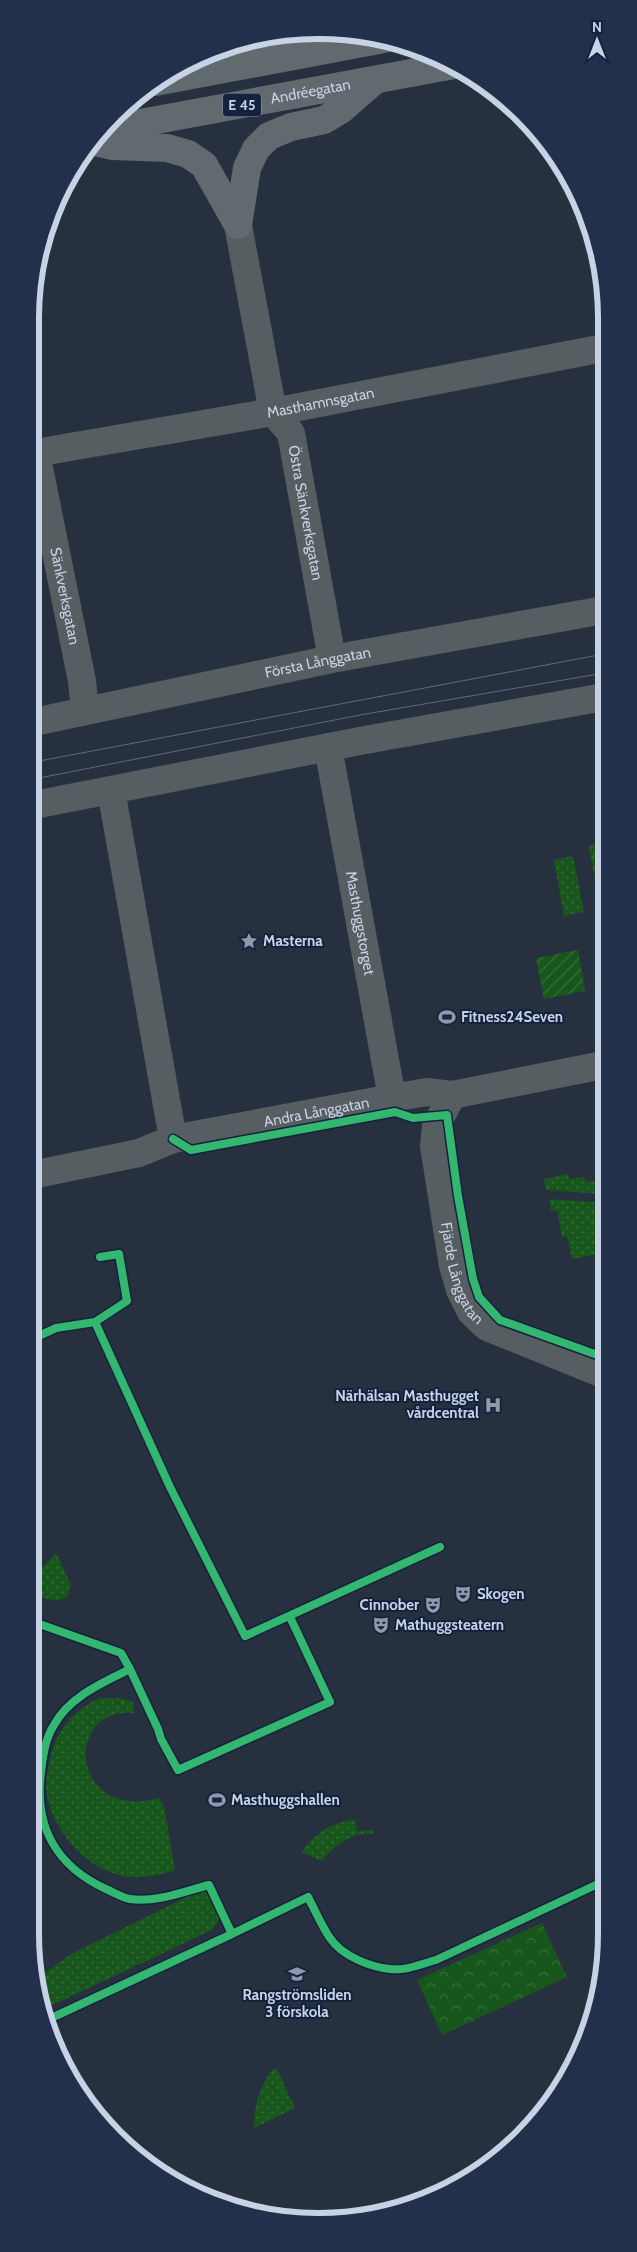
<svg xmlns="http://www.w3.org/2000/svg" width="637" height="2252" font-family="Cabin,sans-serif">
	<style>
		.grass { fill: url(#grass-dots) }
		.park { fill: url(#park-crowns) }
		.garden { fill: url(#garden-furrows) }
		.lines { fill: none; stroke-linecap: round; stroke-linejoin: round }
		.minor { stroke: #565e61; stroke-width: 28 }
		.tertiary { stroke: #565e61; stroke-width: 28 }
		.trunk { stroke: #606a6f; stroke-width: 28 }
		.tram { stroke: #636a70; stroke-width: 1 }
		.cycleway-casing { stroke: #14223e; stroke-width: 11 }
		.cycleway { stroke: #33b770; stroke-width: 8 }
		.labels { text-anchor: middle; dominant-baseline: central; stroke-width: 4; stroke-linejoin: round; paint-order: stroke }
		.shield { fill: #14223e; stroke: #929db3; stroke-width: 1 }
		.shield-label { font-size: 14px; font-weight: bold; fill: #c8d2e5 }
		.street-label { font-size: 15px; fill: #c8d2e5; stroke: #14223e }
		.poi-label { font-size: 15px; font-weight: bold; fill: #c8d2e5; stroke: #14223e; text-anchor: start }
		.rim { fill: none; stroke: #c8d2e5; stroke-width: 6 }
	</style>
	<defs>
		<pattern id="grass-dots" width="8" height="8" patternUnits="userSpaceOnUse" patternTransform="scale(1.25)"><rect width="8" height="8" fill="#18571c"/><path d="M2 2h.1M6 6h.1" fill="none" stroke="#386e3d" stroke-width="1.8" stroke-linecap="round"/></pattern>
		<pattern id="park-crowns" width="20" height="18" patternUnits="userSpaceOnUse" patternTransform="scale(1.25)"><rect width="20" height="18" fill="#18571c"/><path d="M2 6a3 3 0 1 1 6 0M12 15a3 3 0 1 1 6 0" fill="none" stroke="#386e3d"/></pattern>
		<pattern id="garden-furrows" width="10" height="10" patternUnits="userSpaceOnUse" patternTransform="scale(1.25)"><rect width="10" height="10" fill="#18571c"/><path d="M-1 1l2-2M0 10L10 0M9 11l2-2" fill="none" stroke="#386e3d"/></pattern>
	</defs>
	<rect width="100%" height="100%" fill="#27303f"/>
	<!-- grass -->
	<path class="grass" d="M 573,856 L 584,912 L 564,916 L 554,860 Z
		M 568,1174 L 569,1179 L 584,1177 L 586,1182 L 603,1180 L 603,1194 L 546,1190 L 544,1179 Z
		M 549,1199 L 603,1203 L 603,1253 L 572,1259 L 567,1236 L 562,1237 L 557,1210 L 551,1211 Z
		M 56,1553 L 71,1585 L 67,1597 L 56,1601 L 31,1594 L 31,1580 Z
		M 101,1698 L 119,1698 L 133,1702 L 134,1713 C 63,1706 70,1822 159,1798 L 164,1806 L 175,1870 C 158,1876 136,1880 118,1875 C 81,1864 48,1825 46,1786 C 46,1775 49,1763 52,1752 C 59,1727 77,1707 101,1698 Z
		M 355,1820 L 357,1831 L 373,1830 L 373,1834 C 351,1832 335,1845 322,1861 L 302,1852 C 313,1834 334,1821 355,1820 Z
		M 203,1889 L 210,1890 C 219,1906 226,1914 212,1930 L 57,2003 L 44,2006 L 39,1978 L 69,1955 Z
		M 276,2067 L 295,2108 L 254,2128 C 253,2109 261,2079 276,2067 Z"/>
	<!-- park -->
	<path class="park" d="M 542,1923 L 567,1977 L 442,2035 L 417,1980 Z"/>
	<!-- garden -->
	<path class="garden" d="M 604,843 L 603,906 L 600,906 L 589,846 Z
		M 578,950 L 585,991 L 544,999 L 536,958 Z"/>
	<g class="lines">
		<!-- minor -->
		<g class="minor">
			<path id="s1" d="M 238,225 L 273,412 L 291,433 L 332,659"/>
			<path id="s2" d="M 35,453 L 273,412 L 604,348"/>
			<path id="s3" d="M 36,453 L 82,681 L 85,710"/>
			<path id="s4" d="M 328,747 L 392,1098"/>
			<path d="M 111,790 L 173,1139"/>
			<path id="s5" d="M 452,1095 L 436,1126 L 434,1146 L 453,1266 L 460,1290 L 471,1312 L 487,1327 L 603,1374"/>
			<path id="s6" d="M 32,1175 L 139,1153 L 173,1139 L 392,1098 L 427,1092 L 452,1095 L 603,1065"/>
		</g>
		<!-- tertiary -->
		<g class="tertiary">
			<path id="s7" d="M 34,722 L 332,659 L 604,610"/>
			<path d="M 34,805 L 365,740 L 604,697"/>
		</g>
		<!-- trunk -->
		<g class="trunk">
			<path d="M 155,82 L 384,39"/>
			<path id="s8" d="M 108,129 L 454,65"/>
			<path d="M 95,142 L 113,146 L 167,148 L 188,154 L 204,165 L 238,225"/>
			<path d="M 238,225 L 247,168 L 256,149 L 269,136 L 291,127 L 324,120 L 342,109 L 374,81"/>
		</g>
		<!-- tram -->
		<path class="tram" d="M 34,762 L 604,654
			M 34,779 L 360,715 L 604,673"/>
		<!-- cycleway casing -->
		<g class="cycleway-casing">
			<path id="cycleway" d="M 173,1139 L 191,1150 L 395,1112 L 413,1118 L 447,1115 L 458,1196 L 473,1279 L 479,1297 L 500,1320 L 603,1357
				M 95,1322 L 170,1487 L 245,1636 L 440,1547
				M 32,1339 L 56,1328 L 95,1322 L 127,1301 L 119,1254 L 100,1257
				M 31,1621 L 121,1653 L 130,1669
				M 232,1934 L 308,1897 C 315,1910 321,1925 330,1938 C 342,1956 370,1967 390,1969 C 406,1971 421,1964 436,1960 L 602,1882
				M 47,2020 L 232,1934 L 209,1885 C 185,1891 156,1903 130,1899 C 123,1898 113,1892 106,1889 C 56,1866 34,1826 41,1772 C 43,1756 45,1739 54,1725 C 69,1697 102,1683 130,1669 L 158,1729 L 161,1739 L 178,1770 L 330,1702 L 290,1617"/>
		</g>
		<!-- cycleway -->
		<use href="#cycleway" class="cycleway"/>
	</g>
	<!-- icons -->
	<defs>
		<g id="sight-bare" transform="scale(1.35)"><path d="M0-6L1.8-2.2L6-1.7L2.9 1.2L3.7 5.4L0 3.3L-3.7 5.4L-2.9 1.2L-6-1.7L-1.8-2.2Z" fill="#9099ab" stroke="#14223e" stroke-width="2.5" paint-order="stroke"/></g>
		<g id="stadium-bare" transform="scale(1.35)"><path d="M0-5a6.5 5 0 1 0 0 10a6.5 5 0 1 0 0-10ZM-3.5-1.8h7v3.6h-7Z" fill="#9099ab" stroke="#14223e" stroke-width="2.5" paint-order="stroke"/></g>
		<g id="hospital-bare" transform="scale(1.35)"><path d="M-5-5h3v3.5h4V-5h3V5h-3V1.5h-4V5h-3Z" fill="#9099ab" stroke="#14223e" stroke-width="2.5" paint-order="stroke"/></g>
		<g id="theatre-bare" transform="scale(1.35)"><path d="M-5-5.5Q0-4 5-5.5V0Q5 5 0 6Q-5 5-5 0ZM-3.3-2.5H-1v1.5H-3.3ZM1-2.5H3.3v1.5H1ZM-2.8 1Q0 5.5 2.8 1Z" fill="#9099ab" stroke="#14223e" stroke-width="2.5" paint-order="stroke"/></g>
		<g id="school-bare" transform="scale(1.35)"><path d="M0-5L7-2L0 1L-7-2ZM-4 1L0 2.5L4 1V4Q0 6-4 4Z" fill="#9099ab" stroke="#14223e" stroke-width="2.5" paint-order="stroke"/></g>
	</defs>
	<g fill-rule="evenodd">
		<use href="#sight-bare" x="249" y="941"/>
		<use href="#stadium-bare" x="447" y="1017"/>
		<use href="#hospital-bare" x="493" y="1405"/>
		<use href="#theatre-bare" x="463" y="1594"/>
		<use href="#theatre-bare" x="433" y="1605"/>
		<use href="#theatre-bare" x="381" y="1625"/>
		<use href="#stadium-bare" x="217" y="1800"/>
		<use href="#school-bare" x="297" y="1974"/>
	</g>
	<g class="labels">
		<!-- shield labels -->
		<rect class="shield" x="223" y="93.5" width="38" height="23" rx="4"/>
		<g class="shield-label">
			<text x="242" y="105">E 45</text>
		</g>
		<!-- street labels -->
		<g class="street-label">
			<text stroke="none"><textPath href="#s8" startOffset="206">Andréegatan</textPath></text>
			<text stroke="none"><textPath href="#s2" startOffset="290">Masthamnsgatan</textPath></text>
			<text stroke="none"><textPath href="#s1" startOffset="299">Östra Sänkverksgatan</textPath></text>
			<text stroke="none"><textPath href="#s3" startOffset="146">Sänkverksgatan</textPath></text>
			<text stroke="none"><textPath href="#s7" startOffset="290">Första Långgatan</textPath></text>
			<text stroke="none"><textPath href="#s4" startOffset="179">Masthuggstorget</textPath></text>
			<text stroke="none"><textPath href="#s6" startOffset="292">Andra Långgatan</textPath></text>
			<text stroke="none"><textPath href="#s5" startOffset="186">Fjärde Långgatan</textPath></text>
		</g>
		<!-- poi labels -->
		<g class="poi-label">
			<text x="263" y="941">Masterna</text>
			<text x="461" y="1017">Fitness24Seven</text>
			<text x="479" y="1396" text-anchor="end">Närhälsan Masthugget<tspan x="479" dy="17">vårdcentral</tspan></text>
			<text x="477" y="1594">Skogen</text>
			<text x="419" y="1605" text-anchor="end">Cinnober</text>
			<text x="395" y="1625">Mathuggsteatern</text>
			<text x="231" y="1800">Masthuggshallen</text>
			<text x="297" y="1995" text-anchor="middle">Rangströmsliden<tspan x="297" dy="17">3 förskola</tspan></text>
		</g>
	</g>
	<!-- crop -->
	<path d="M0 0H637V2252H0ZM318 39H319A279 279 0 0 1 598 318V1934A279 279 0 0 1 319 2213H318A279 279 0 0 1 39 1934V318A279 279 0 0 1 318 39Z" fill="#22304b" fill-rule="evenodd"/>
	<path class="rim" d="M318 39H319A279 279 0 0 1 598 318V1934A279 279 0 0 1 319 2213H318A279 279 0 0 1 39 1934V318A279 279 0 0 1 318 39Z"/>
	<!-- north arrow -->
	<g transform="translate(597 40)" stroke="#14223e" stroke-width="4" paint-order="stroke">
	<path d="M0-4L9 19L0 12L-9 19Z" fill="#c8d2e5"/>
	<text y="-8" font-size="14" font-weight="bold" text-anchor="middle" fill="#c8d2e5">N</text>
	</g>
</svg>
